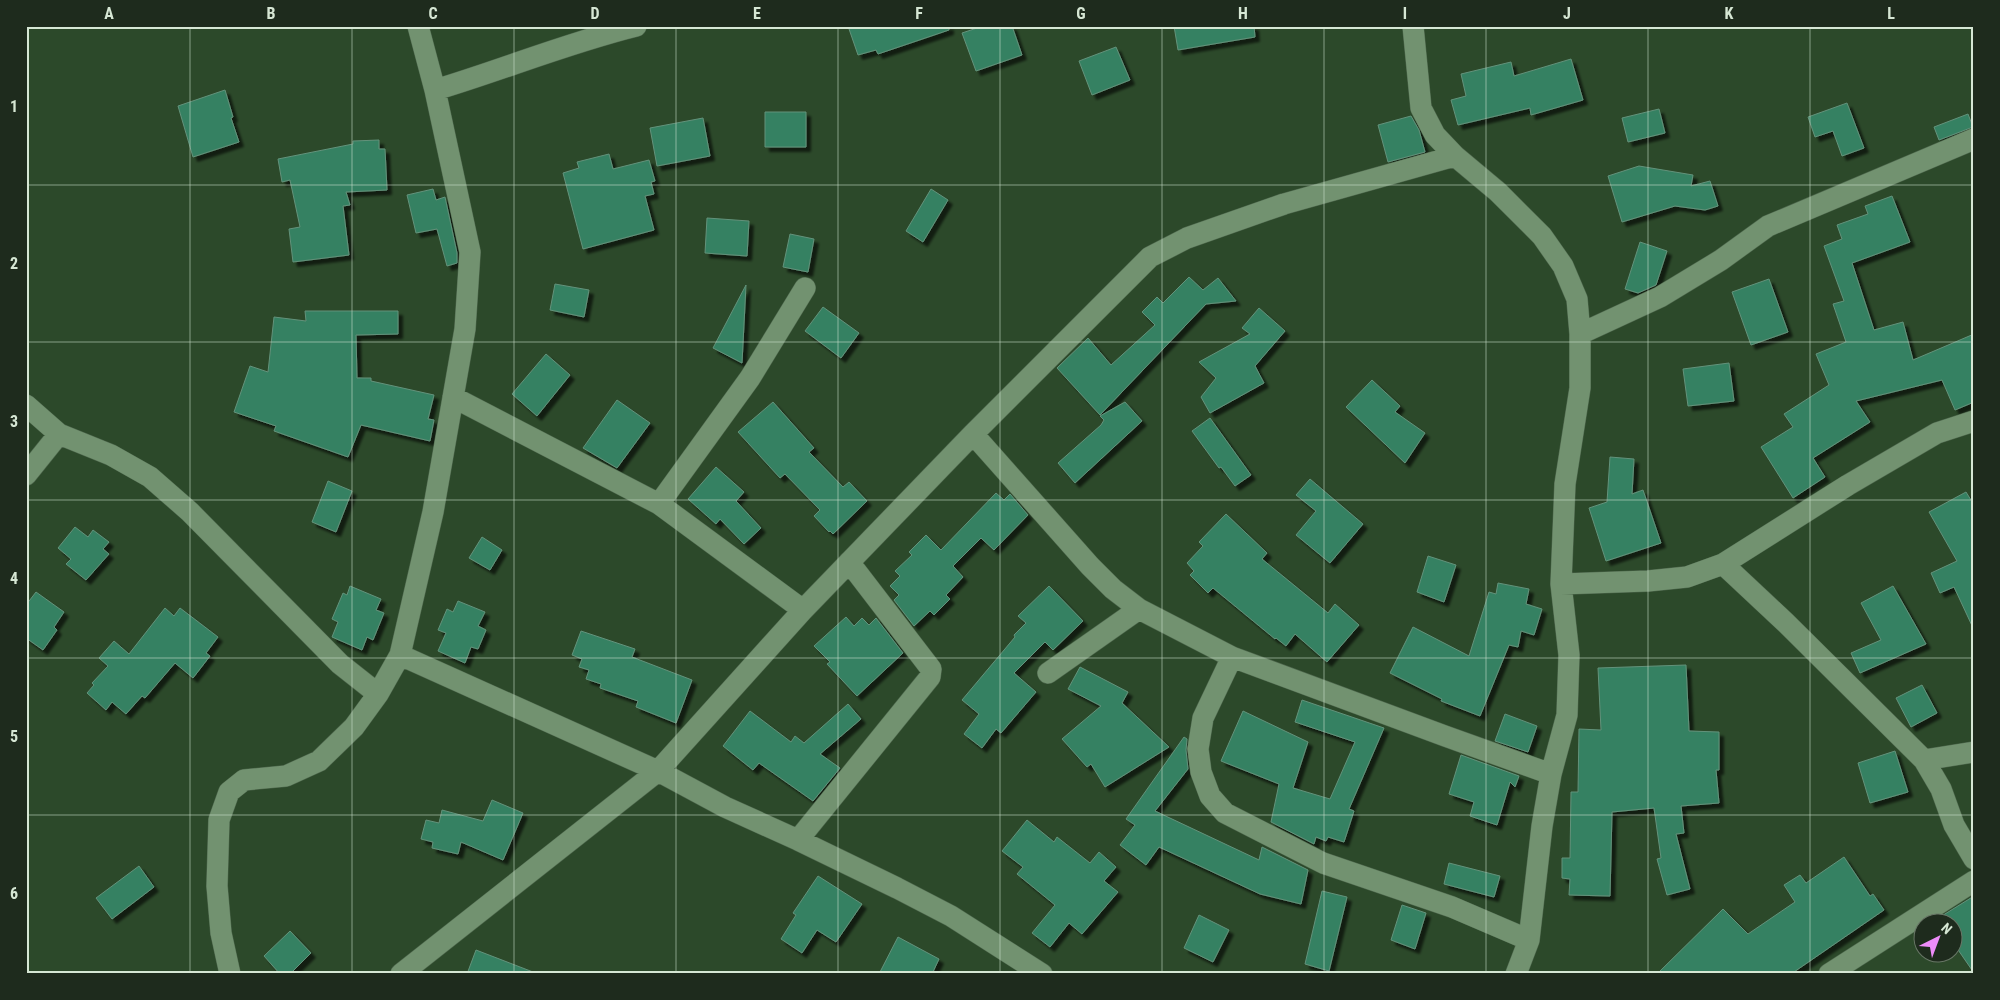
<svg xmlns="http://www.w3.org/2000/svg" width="2000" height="1000" font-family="'Roboto Condensed',sans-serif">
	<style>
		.building { fill: #368162; stroke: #63927b; filter: url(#shadow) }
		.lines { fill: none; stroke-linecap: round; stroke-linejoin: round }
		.street-casing { stroke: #4d664c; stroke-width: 22 }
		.street { stroke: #729270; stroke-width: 21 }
		.grid { fill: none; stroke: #d6e7d4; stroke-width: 1; stroke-opacity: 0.55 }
		.neatline { fill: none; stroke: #d6e7d4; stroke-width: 2 }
		.grid-label { font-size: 16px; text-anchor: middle; font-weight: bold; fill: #d6e7d4 }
	</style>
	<defs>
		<filter id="shadow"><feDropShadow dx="4.5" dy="4.5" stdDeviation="1" flood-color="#0009"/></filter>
	</defs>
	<rect width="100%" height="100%" fill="#2c492a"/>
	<!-- building -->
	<path class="building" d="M 848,26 L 949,26 L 949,30 L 878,54 L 876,50 L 858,55 Z
		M 983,26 L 1012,26 L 1022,55 L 976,71 L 962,33 Z
		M 1174,26 L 1254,26 L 1255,37 L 1178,50 Z
		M 1116,47 L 1130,80 L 1092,95 L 1079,61 Z
		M 1571,59 L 1583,100 L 1531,115 L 1530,108 L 1458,125 L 1451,100 L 1466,96 L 1461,74 L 1511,62 L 1514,76 Z
		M 225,90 L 233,117 L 231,118 L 239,142 L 193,157 L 178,106 Z
		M 1847,103 L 1864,148 L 1842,156 L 1833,131 L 1815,137 L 1808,117 Z
		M 1659,109 L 1665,133 L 1628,142 L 1622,118 Z
		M 765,112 L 806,112 L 806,147 L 765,147 Z
		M 1968,114 L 1973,127 L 1939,140 L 1934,127 Z
		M 1411,116 L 1419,130 L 1425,152 L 1388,162 L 1378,125 Z
		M 703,118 L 710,156 L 657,166 L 650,128 Z
		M 379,140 L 379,149 L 385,149 L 387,190 L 346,192 L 350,205 L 343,206 L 349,255 L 293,262 L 289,229 L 300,227 L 290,180 L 282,182 L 278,159 L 353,144 L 353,141 Z
		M 609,154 L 613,169 L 649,160 L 655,181 L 651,182 L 654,194 L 645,196 L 654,230 L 583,249 L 563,173 L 579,168 L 577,162 Z
		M 1639,166 L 1693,175 L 1691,186 L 1710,181 L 1718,206 L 1705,210 L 1675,206 L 1622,222 L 1608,176 Z
		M 433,189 L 436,200 L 445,197 L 457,253 L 457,263 L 447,266 L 437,229 L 416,233 L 407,195 Z
		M 931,189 L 948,200 L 923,242 L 906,231 Z
		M 1892,196 L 1910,242 L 1852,263 L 1874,330 L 1903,322 L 1913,360 L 1974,334 L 1974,402 L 1955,410 L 1942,380 L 1856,401 L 1870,422 L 1813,458 L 1825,477 L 1793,498 L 1761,447 L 1793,427 L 1784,414 L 1829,385 L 1816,354 L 1846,342 L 1833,304 L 1844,301 L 1824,246 L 1842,239 L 1837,225 L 1868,214 L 1865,206 Z
		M 707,218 L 749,221 L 747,256 L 705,253 Z
		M 790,234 L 814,239 L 808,272 L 783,267 Z
		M 1640,242 L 1667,251 L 1656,285 L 1638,293 L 1625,289 Z
		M 1189,277 L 1203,290 L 1218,278 L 1236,301 L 1206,304 L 1100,415 L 1057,368 L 1088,338 L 1111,365 L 1155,325 L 1142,312 L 1157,297 L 1163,303 Z
		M 1769,279 L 1788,332 L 1751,345 L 1732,292 Z
		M 555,284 L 589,290 L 584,317 L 550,310 Z
		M 746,285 L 742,363 L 713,348 Z
		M 823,307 L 859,333 L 841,358 L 805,331 Z
		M 1259,308 L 1285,331 L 1255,366 L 1264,383 L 1210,413 L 1201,397 L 1216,378 L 1199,362 L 1250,334 L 1242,328 Z
		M 305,311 L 398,311 L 398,334 L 356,335 L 357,378 L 371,378 L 371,381 L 434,395 L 428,419 L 434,420 L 430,441 L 361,425 L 348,457 L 274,431 L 276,426 L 234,412 L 250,366 L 268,372 L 274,317 L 306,321 Z
		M 546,354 L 570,375 L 537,416 L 512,394 Z
		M 1729,363 L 1734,401 L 1688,406 L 1683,369 Z
		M 1372,380 L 1400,406 L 1395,412 L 1425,433 L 1405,463 L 1346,407 Z
		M 617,400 L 650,423 L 617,468 L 583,448 Z
		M 773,402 L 814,448 L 809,452 L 843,487 L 849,482 L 867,501 L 833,534 L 830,531 L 829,532 L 814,516 L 820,510 L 785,474 L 780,478 L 738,432 Z
		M 1125,402 L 1142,421 L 1075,483 L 1058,463 L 1101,425 L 1104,420 L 1100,416 Z
		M 1210,418 L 1251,475 L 1235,486 L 1221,467 L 1219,468 L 1192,431 Z
		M 1610,457 L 1634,459 L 1632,494 L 1643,490 L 1661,543 L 1606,561 L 1589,508 L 1607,502 Z
		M 716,467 L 744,492 L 736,501 L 761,528 L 744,544 L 720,519 L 716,524 L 688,499 Z
		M 1310,479 L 1363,524 L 1330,563 L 1296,535 L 1316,511 L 1296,495 Z
		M 328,481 L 352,491 L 336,532 L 312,522 Z
		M 1966,492 L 1974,505 L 1974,630 L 1954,587 L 1940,593 L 1931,573 L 1957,561 L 1929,512 Z
		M 996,493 L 1004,500 L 1010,494 L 1028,515 L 994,550 L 981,538 L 953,566 L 963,577 L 946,595 L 950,599 L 934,615 L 930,611 L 914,626 L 894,600 L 899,595 L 890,586 L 900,576 L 895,571 L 912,555 L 909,552 L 926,535 L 941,550 Z
		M 1226,514 L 1267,553 L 1262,559 L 1328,613 L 1335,604 L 1359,625 L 1327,662 L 1295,634 L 1286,646 L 1276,638 L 1275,639 L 1213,588 L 1208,593 L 1190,575 L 1194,571 L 1187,563 L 1203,546 L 1199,542 Z
		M 75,527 L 88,537 L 93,530 L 109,542 L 103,549 L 109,554 L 86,580 L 66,564 L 71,559 L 58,548 Z
		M 482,537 L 502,550 L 490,570 L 469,558 Z
		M 1428,556 L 1456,565 L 1444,602 L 1417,592 Z
		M 1498,583 L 1529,589 L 1526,604 L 1542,609 L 1534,635 L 1521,631 L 1518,647 L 1509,645 L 1480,716 L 1441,701 L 1442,699 L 1390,673 L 1413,627 L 1469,656 L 1489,592 L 1496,594 Z
		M 350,586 L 381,599 L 376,610 L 384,613 L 373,640 L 367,637 L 362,650 L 332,637 L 338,622 L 332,619 L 343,593 L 347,595 Z
		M 1049,586 L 1083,621 L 1053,650 L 1045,642 L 1014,673 L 1036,692 L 1001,733 L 996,729 L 982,748 L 964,734 L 979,714 L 962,700 L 1015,637 L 1014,635 L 1026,623 L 1018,616 Z
		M 1893,586 L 1926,644 L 1860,673 L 1851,653 L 1881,640 L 1861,603 Z
		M 36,592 L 64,612 L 54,627 L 57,630 L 43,650 L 26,638 L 26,605 Z
		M 458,601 L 485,612 L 478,626 L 486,630 L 478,649 L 471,647 L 465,663 L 438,651 L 446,633 L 438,630 L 447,609 L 453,612 Z
		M 165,608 L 174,616 L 180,608 L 218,637 L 206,653 L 210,656 L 193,678 L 175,663 L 145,698 L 142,696 L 126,714 L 112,702 L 106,710 L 87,693 L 94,685 L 92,683 L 108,666 L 99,658 L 114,641 L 129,654 Z
		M 846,617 L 854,626 L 862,618 L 869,625 L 876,618 L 903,653 L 857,696 L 827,664 L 830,662 L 814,646 Z
		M 581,631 L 635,649 L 632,657 L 692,680 L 676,723 L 636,707 L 638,701 L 600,688 L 601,684 L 586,679 L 589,670 L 579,667 L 582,659 L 572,655 Z
		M 1686,665 L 1689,731 L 1719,732 L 1719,770 L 1716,770 L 1719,803 L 1681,806 L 1684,833 L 1676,834 L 1690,889 L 1667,895 L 1657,859 L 1661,858 L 1654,808 L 1612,812 L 1610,896 L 1569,895 L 1570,879 L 1562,878 L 1562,858 L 1570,858 L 1571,792 L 1578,792 L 1579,729 L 1601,730 L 1598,668 Z
		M 1080,667 L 1128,692 L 1122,703 L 1169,747 L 1105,787 L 1091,764 L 1087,767 L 1062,739 L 1101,706 L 1068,689 Z
		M 1922,685 L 1937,713 L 1911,727 L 1896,698 Z
		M 1302,700 L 1384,728 L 1349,809 L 1354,811 L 1344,842 L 1328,837 L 1326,841 L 1316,837 L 1314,844 L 1271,822 L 1279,784 L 1221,761 L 1243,711 L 1308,742 L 1293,788 L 1330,799 L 1355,742 L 1295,722 Z
		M 848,704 L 861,719 L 820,754 L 840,768 L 813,801 L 759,763 L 753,770 L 723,746 L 750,711 L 791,742 L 795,736 L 804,743 Z
		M 1505,714 L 1537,726 L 1528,752 L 1495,741 Z
		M 1184,737 L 1187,739 L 1186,750 L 1188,769 L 1155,811 L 1259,860 L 1262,847 L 1308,870 L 1301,904 L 1260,894 L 1159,847 L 1146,865 L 1120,845 L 1135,825 L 1126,819 Z
		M 1895,751 L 1908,792 L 1870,803 L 1858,763 Z
		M 1461,755 L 1519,776 L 1515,787 L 1510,782 L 1497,825 L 1470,816 L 1474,802 L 1449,794 Z
		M 492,800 L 523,813 L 503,860 L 461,842 L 458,854 L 432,848 L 433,842 L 421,839 L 426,820 L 439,823 L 442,810 L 483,821 Z
		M 1027,820 L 1054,842 L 1057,837 L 1090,863 L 1099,852 L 1116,867 L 1104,881 L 1118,892 L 1082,934 L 1069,923 L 1050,947 L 1032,933 L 1055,905 L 1017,874 L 1023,867 L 1002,851 Z
		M 1844,857 L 1870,896 L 1873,894 L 1884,910 L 1791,974 L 1657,974 L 1723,909 L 1748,934 L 1795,902 L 1784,885 L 1800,875 L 1806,883 Z
		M 1449,863 L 1500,876 L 1494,897 L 1444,884 Z
		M 139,866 L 154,887 L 112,919 L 96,898 Z
		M 818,876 L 862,904 L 836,942 L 817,930 L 802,953 L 781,939 L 796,915 L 793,913 Z
		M 1322,891 L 1347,897 L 1329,971 L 1305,964 Z
		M 1974,896 L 1974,973 L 1952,941 L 1952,922 L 1932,922 Z
		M 1402,905 L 1426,913 L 1415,949 L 1391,940 Z
		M 1199,915 L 1229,930 L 1213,962 L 1184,948 Z
		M 290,931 L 311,953 L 290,974 L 280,974 L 264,956 Z
		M 898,937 L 939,959 L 932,974 L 879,974 Z
		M 476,950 L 533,972 L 532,974 L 467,974 Z"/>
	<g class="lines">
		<!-- street casing -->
		<g class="street-casing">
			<path id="street" d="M 1413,26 L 1421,108 L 1435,135 L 1455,156 L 1498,192 L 1542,236 L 1563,266 L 1577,299 L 1580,334 L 1580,388 L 1565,484 L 1561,584 L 1569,655 L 1567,715 L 1551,774 L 1542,826 L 1529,940 L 1516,974
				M 435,90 C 502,70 567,43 636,26
				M 1580,334 L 1660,297 L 1721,260 L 1768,226 L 1974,139
				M 453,397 L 659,504 L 803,610
				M 26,405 L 59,434 L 111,455 L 150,477 L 190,512 L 340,664 L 378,694
				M 973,434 L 1090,566 L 1113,589 L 1139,609 L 1232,657 L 1445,736 L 1551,774
				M 26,475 L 59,434
				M 659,504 L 750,378 L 805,288
				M 1723,564 L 1786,623 L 1924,760 L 1941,789 L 1954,825 L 1974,859
				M 1561,584 L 1648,581 L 1687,577 L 1723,564 L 1848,485 L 1937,433 L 1974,421
				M 400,655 L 658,771 L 725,807 L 798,840 L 897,888 L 951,916 L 1042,974
				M 1232,657 L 1203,718 L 1198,749 L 1201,772 L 1210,796 L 1225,813 L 1323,863 L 1452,907 L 1529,940
				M 1048,673 L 1139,609
				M 1924,760 L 1974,752
				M 798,840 L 930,677 L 931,669 L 849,562
				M 230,974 L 221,933 L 217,886 L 219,820 L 229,792 L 244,780 L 286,776 L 319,761 L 354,727 L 378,694 L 400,655 L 433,512 L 465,329 L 470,252 L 435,90 L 418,26
				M 401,974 L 658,771 L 803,610 L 973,434 L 1150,257 L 1187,238 L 1284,204 L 1455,156
				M 1829,974 L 1974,881"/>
		</g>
		<!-- street -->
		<use href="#street" class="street"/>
	</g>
	<!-- grid -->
	<path class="grid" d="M 190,26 L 190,974M 352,26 L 352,974M 514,26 L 514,974M 676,26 L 676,974M 838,26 L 838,974M 1000,26 L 1000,974M 1162,26 L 1162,974M 1324,26 L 1324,974M 1486,26 L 1486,974M 1648,26 L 1648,974M 1810,26 L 1810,974M 26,185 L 1974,185M 26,342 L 1974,342M 26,500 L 1974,500M 26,658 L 1974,658M 26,815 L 1974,815"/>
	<!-- border -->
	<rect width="2000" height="1000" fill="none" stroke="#1e2b1d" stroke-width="55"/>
	<!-- north arrow -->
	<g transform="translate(1938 938) rotate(42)"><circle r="24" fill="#1e2b1d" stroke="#687666"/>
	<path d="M0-4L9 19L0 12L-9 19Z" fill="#ed8cf9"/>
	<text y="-8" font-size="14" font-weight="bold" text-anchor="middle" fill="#d6e7d4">N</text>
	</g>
	<rect x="28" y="28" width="1944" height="944" class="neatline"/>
	<g class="grid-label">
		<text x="109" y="19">A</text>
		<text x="271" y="19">B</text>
		<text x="433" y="19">C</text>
		<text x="595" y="19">D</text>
		<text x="757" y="19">E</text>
		<text x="919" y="19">F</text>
		<text x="1081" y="19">G</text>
		<text x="1243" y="19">H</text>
		<text x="1405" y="19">I</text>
		<text x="1567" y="19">J</text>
		<text x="1729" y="19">K</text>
		<text x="1891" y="19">L</text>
		<text x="14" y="112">1</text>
		<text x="14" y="269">2</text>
		<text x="14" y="427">3</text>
		<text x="14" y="584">4</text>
		<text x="14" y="742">5</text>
		<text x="14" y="899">6</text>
	</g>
</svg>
